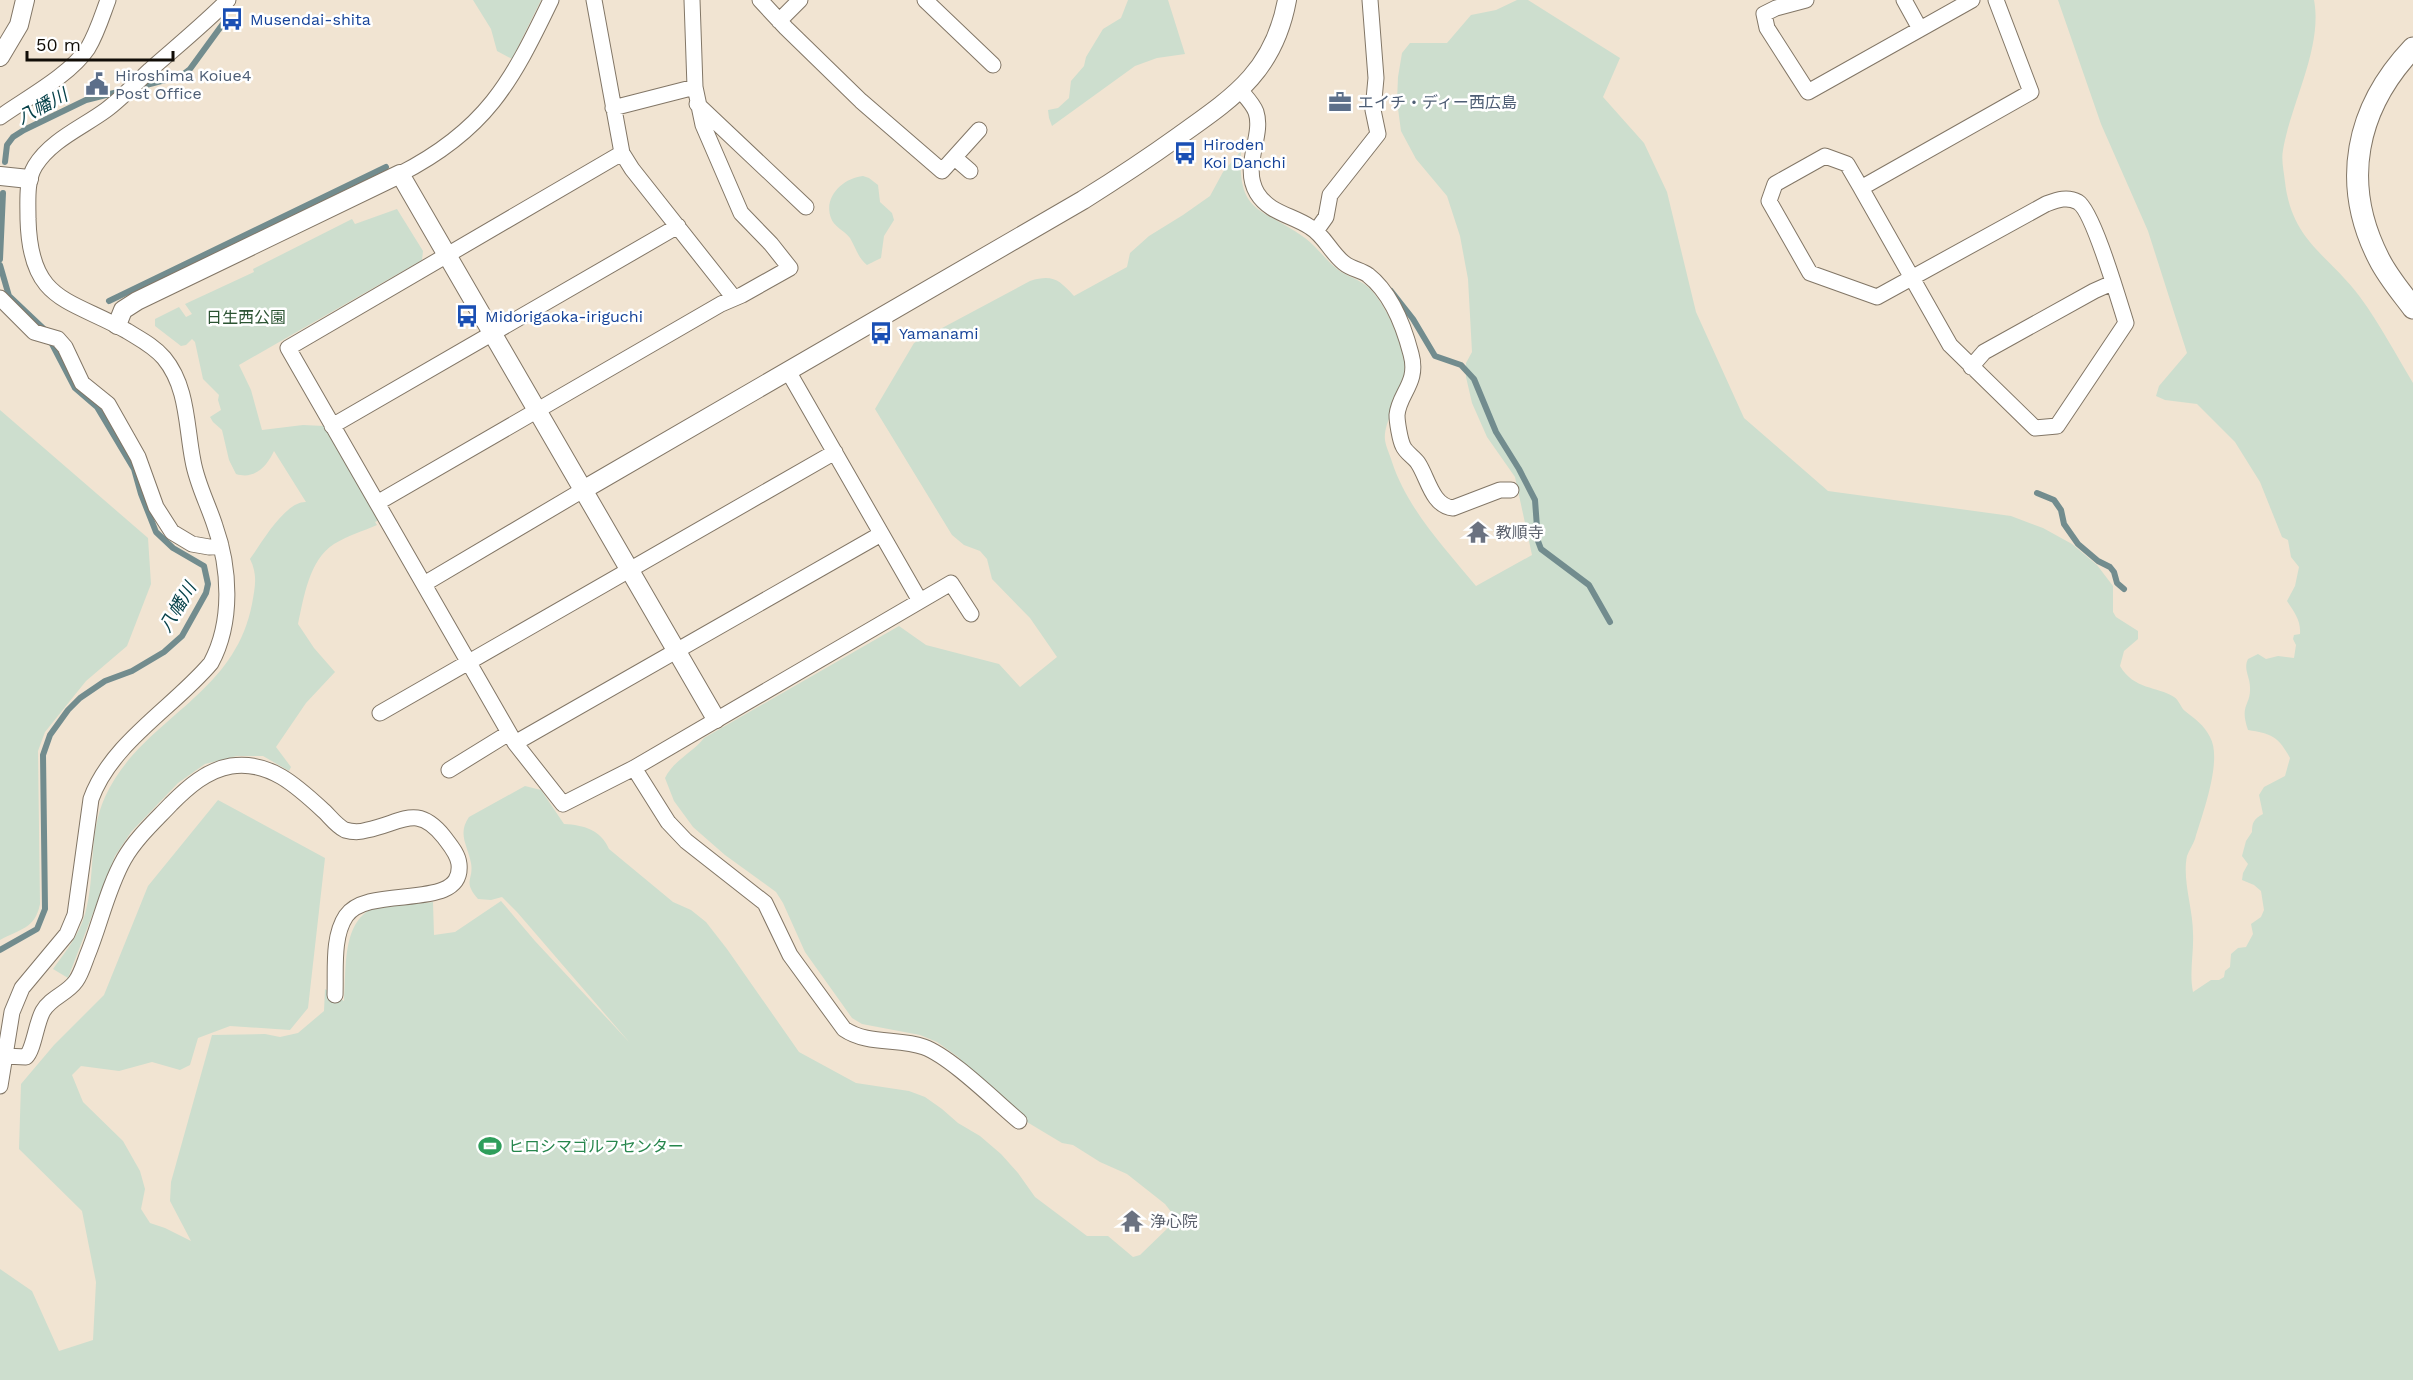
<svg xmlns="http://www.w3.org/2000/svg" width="2413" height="1380" font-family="'Work Sans','Noto Sans JP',sans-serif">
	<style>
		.green { fill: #cddece }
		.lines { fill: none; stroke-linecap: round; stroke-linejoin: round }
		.stream { stroke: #728c8e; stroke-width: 6 }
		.minor-casing { stroke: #827666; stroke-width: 17 }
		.tertiary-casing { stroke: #827666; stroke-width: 20 }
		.secondary-casing { stroke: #827666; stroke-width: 23 }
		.minor { stroke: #fff; stroke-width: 15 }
		.tertiary { stroke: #fff; stroke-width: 18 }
		.secondary { stroke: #fff; stroke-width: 21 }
		.labels { text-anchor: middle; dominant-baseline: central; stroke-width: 5; stroke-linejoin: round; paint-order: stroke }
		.transit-label { font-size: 16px; fill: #164399; stroke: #fff; text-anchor: start }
		.service-label { font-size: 16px; fill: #4e5e75; stroke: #fff; text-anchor: start }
		.park-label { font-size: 16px; fill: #2c5433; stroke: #fff }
		.worship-label { font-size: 16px; fill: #5b616d; stroke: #fff; text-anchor: start }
		.leisure-label { font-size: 16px; fill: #27864d; stroke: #fff; text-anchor: start }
		.water-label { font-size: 18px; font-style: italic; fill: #07424a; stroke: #fff }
	</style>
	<rect width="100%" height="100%" fill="#f1e4d2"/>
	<!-- green -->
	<path class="green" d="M 473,0 L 541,0 L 512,59 L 497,51 L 491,29 Z
		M 1128,0 L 1168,0 L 1185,54 L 1157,58 L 1135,66 L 1052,126 L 1049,118 L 1048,110 L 1058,108 L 1069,98 L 1071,81 L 1084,66 L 1086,57 L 1103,29 L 1121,18 Z
		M 1517,0 L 1528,0 L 1620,58 L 1603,97 L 1644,143 L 1667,192 L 1696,312 L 1744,418 L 1828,491 L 2011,516 L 2043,528 L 2072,544 L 2097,565 L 2113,586 L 2113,612 L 2116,617 L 2138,631 L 2138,639 L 2124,651 L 2120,666 C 2134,690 2157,686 2174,697 C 2179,700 2181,708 2185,711 C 2195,719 2204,725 2210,737 C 2223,760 2202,815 2195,839 C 2193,845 2189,850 2187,856 C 2182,880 2193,908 2193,933 C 2194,953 2189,973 2193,992 L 2211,980 L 2219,980 L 2224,977 L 2225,971 L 2230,967 L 2231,954 L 2238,948 L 2246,947 L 2253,934 L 2251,924 L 2261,917 L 2264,910 L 2261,891 L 2254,885 L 2242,880 L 2243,873 L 2248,864 L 2242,856 L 2246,841 L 2252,832 C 2252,822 2254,819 2263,814 L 2259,795 L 2264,787 L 2285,776 L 2290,758 C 2278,736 2272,734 2248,730 C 2239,704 2251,706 2250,687 C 2250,677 2243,669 2248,659 L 2258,654 L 2266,659 L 2278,656 L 2294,658 L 2296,645 L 2293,639 L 2294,635 L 2300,634 C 2301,620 2294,612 2287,601 L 2295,586 L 2299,567 L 2291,557 L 2288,540 L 2282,537 L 2260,482 L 2235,442 L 2197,404 L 2165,400 L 2156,396 L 2159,386 L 2187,353 L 2148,231 L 2101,124 L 2058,0 L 2314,0 C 2323,47 2291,103 2283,150 C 2281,160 2284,172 2285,182 C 2292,242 2328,254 2360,297 C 2380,324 2396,355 2413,383 L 2413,1380 L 0,1380 L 0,1269 L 32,1291 L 59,1351 L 93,1340 L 96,1282 L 82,1211 L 19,1149 L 21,1084 L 54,1045 L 104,995 L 148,886 L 218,800 L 325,858 L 308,1008 L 290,1030 L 230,1026 L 198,1038 L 190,1065 L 180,1070 L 152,1062 L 119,1071 L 81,1066 L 72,1075 L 83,1102 L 123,1141 L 140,1171 L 145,1189 L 141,1209 L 150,1223 L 165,1228 L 191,1241 L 170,1201 L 171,1182 L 212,1035 L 265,1034 L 280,1037 L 298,1033 L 324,1011 L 325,989 L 344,1001 C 347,968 340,915 382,905 C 399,902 416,905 433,902 L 434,935 L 455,932 L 501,901 L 535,941 L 630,1043 L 517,912 L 502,897 L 491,900 L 478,899 C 462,880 474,881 471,863 C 468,846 457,834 469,817 L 525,786 L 541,790 L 564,824 C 584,825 601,830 609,849 L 673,902 L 691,910 L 706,922 L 727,949 L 799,1052 L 856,1083 L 909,1091 L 925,1097 L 942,1109 L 958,1123 L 980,1136 L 1001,1154 L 1018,1173 L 1035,1197 L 1087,1236 L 1108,1236 L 1133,1257 L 1140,1255 L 1171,1225 L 1172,1213 L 1165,1204 L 1127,1174 L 1100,1162 L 1073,1145 L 1062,1143 L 1027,1122 L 980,1082 L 958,1057 L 937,1042 L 920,1035 L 862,1024 L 852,1018 L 805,952 L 783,903 L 776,892 L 725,855 L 693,827 L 674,801 L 665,778 C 673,761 692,753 704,738 L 899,626 L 926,645 L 999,664 L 1020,687 L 1057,657 L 1030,618 L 992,579 L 987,559 L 980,551 L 964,545 L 952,535 L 875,409 L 914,343 L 1030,281 C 1053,274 1059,280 1074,296 L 1127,267 L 1130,253 L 1149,236 L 1183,215 L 1210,196 L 1223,172 L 1241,151 C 1237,215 1262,207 1305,238 C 1318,248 1328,263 1341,272 C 1350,277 1362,281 1369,288 C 1387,305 1412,359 1404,384 C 1399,399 1383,424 1385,440 C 1386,447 1390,455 1392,462 C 1408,510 1444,547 1476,586 L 1532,555 L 1515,477 L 1487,437 L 1472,403 L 1466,377 L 1466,363 L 1472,352 L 1468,279 L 1460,236 L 1447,196 L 1416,159 L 1401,131 L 1397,101 L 1398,77 L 1402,53 L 1410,43 L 1447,43 L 1471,15 L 1496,10 Z
		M 863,176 L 869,178 L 878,185 L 880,202 L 892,213 L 894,220 L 884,236 L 881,258 L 867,265 C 858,258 856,248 850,238 C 845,231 833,226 831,218 C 823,197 843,178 863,176 Z
		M 397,209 L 423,251 L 422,260 L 239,365 L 251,390 L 262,430 L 303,425 L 324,426 L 379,520 L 375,522 L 377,525 C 363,531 347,536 334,544 C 309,560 304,597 298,624 L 314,648 L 335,672 L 306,703 L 276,747 L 291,767 L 289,771 L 263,756 L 237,756 L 205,764 L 178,783 L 131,832 L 115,856 L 68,978 L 53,969 C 66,951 79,935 85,914 C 96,876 88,834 105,797 C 141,718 234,698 252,604 C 255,587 258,575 250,559 C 261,544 285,501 306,502 L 274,451 C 267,466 255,480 236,474 L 229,460 L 222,430 L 213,422 L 210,417 L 221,410 L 218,400 L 219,395 L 203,379 L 195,342 L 192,339 L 186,345 L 181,346 L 155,326 L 155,319 L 179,307 L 186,317 L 192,314 L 185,304 L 254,272 L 253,269 L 352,219 L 355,224 Z
		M 0,410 L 148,538 L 151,584 L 127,646 L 86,681 L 45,732 L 38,751 L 40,904 C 35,929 20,929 0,940 Z"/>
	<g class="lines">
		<!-- stream -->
		<path class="stream" d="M 138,87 L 181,76 L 190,69 L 225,21
			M 5,162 L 7,145 L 13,137 L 24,130 L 86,100 L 122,91
			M 0,259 L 3,193
			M 0,265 L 9,296 L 46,331
			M 1391,291 L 1413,319 L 1435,356 L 1461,365 L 1474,379 L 1496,432 L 1519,469 L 1535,500 L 1538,541 L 1541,549 L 1589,585 L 1610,622
			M 109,301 L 386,167
			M 2037,493 L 2054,500 L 2061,510 L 2064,524 L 2078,544 L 2098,561 L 2110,567 L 2114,572 L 2117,583 L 2124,589
			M 0,950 L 37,929 L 45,909 L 43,755 L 50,735 L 68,710 L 80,698 L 105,681 L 132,671 L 164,652 L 182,636 L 206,593 L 208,584 L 204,566 L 173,548 L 156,532 L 141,494 L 134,469 L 97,407 L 75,388 L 50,340"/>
		<!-- minor casing -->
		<g class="minor-casing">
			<path id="minor" d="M 594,0 L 622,153 L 632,169 L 734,298
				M 760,0 L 786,28 L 861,101 L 942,171 L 979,130
				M 925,0 L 993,65
				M 1806,0 L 1776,8 L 1764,14 L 1767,28 L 1808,92 L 1972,0
				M 1904,0 L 1920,29
				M 779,21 L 800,0
				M 1240,90 C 1246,97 1253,104 1256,112 C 1264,136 1241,166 1257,193 C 1269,213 1292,215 1310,227 C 1324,235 1331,253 1344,263 C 1351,269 1361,270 1368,275 C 1391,293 1404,327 1411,354 C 1419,383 1399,393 1397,415 C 1397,422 1400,440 1403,446 C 1406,453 1414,457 1418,463 C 1428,478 1432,506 1453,508 L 1500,490 L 1511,490
				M 697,104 L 806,207
				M 613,108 L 695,87
				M 0,117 C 27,98 70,75 88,48 C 97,33 102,16 108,0
				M 622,153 L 288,348 L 515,743 L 563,804 L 634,768 L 951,583 L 971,614
				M 955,158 L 970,171
				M 400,174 C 486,130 511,83 551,0
				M 1861,188 L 1847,164 L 1825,156 L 1775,184 L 1769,201 L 1810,273 L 1877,297 L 2046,204 C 2057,200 2067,196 2078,202 C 2093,211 2119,301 2126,323 L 2057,426 L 2035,428 L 1950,345 L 1861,188
				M 1861,188 L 2031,92 L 1996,0
				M 1316,231 L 1326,217 L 1330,195 L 1378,134 L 1373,110 L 1376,78 L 1370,0
				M 0,298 L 34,332 L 58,339 L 65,347 L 82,383 L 108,404 L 138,457 L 156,507 L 172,532 L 192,544 L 209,547 L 221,546
				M 1971,367 L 1984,352 L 2094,291 L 2112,283
				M 788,371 L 920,601
				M 332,426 L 678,226
				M 377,503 L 721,304 L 742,295 L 790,268 L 771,244 L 741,213 L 703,125 L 695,87 L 692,0
				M 424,584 L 583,490
				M 380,713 L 835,452
				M 515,743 L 881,534
				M 634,768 L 668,822 L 686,841 L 765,903 L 790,955 L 844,1029 C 867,1045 899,1038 924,1047 C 951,1057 995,1101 1019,1121
				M 449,770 L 509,733
				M 4,1056 L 26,1057 C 34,1049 36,1023 43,1011 C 51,997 67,994 76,981 C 81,974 84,964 87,956 C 100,925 107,889 124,859 C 136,838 155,821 171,804 C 188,787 207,770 231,766 C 270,760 298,787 325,812 C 331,818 337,826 345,830 C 352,832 361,832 367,830 C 402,823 417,803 444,837 C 450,845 458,854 459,864 C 464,913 369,883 346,916 C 332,937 336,970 335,995
				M 0,1086 L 12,1012 L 22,988 L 67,934 L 75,915 L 91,799 C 111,743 174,707 211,663 C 233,622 230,568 215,526 C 208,504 197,484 193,461 C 186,426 188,387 164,358 C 154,346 140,339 127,331 C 68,298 30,302 28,219 C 28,201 26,181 35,166 C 51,140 83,127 106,110 C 122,98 136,83 150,70 C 176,47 203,25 228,0"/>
		</g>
		<!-- tertiary casing -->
		<g class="tertiary-casing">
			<path id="tertiary" d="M 0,57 L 19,25 L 25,0
				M 0,176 L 29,179
				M 117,325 L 123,310 L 137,301 L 400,174 L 716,719
				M 583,490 L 1083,200 C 1115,180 1147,159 1179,136 C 1234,97 1274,71 1287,0"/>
		</g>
		<!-- secondary casing -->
		<g class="secondary-casing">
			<path id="secondary" d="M 2413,48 C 2356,108 2340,183 2379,259 C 2388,277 2401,292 2413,308"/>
		</g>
		<!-- minor -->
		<use href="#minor" class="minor"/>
		<!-- tertiary -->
		<use href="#tertiary" class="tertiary"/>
		<!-- secondary -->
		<use href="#secondary" class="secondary"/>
	</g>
	<!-- icons -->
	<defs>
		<g id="bus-bare" transform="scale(1.8)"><path d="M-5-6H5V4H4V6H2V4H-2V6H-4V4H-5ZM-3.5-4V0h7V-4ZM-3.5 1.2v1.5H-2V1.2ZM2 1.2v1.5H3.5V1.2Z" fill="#1a4fb4" stroke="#fff" stroke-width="2.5" paint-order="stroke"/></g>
		<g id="civic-bare" transform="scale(1.8)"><path d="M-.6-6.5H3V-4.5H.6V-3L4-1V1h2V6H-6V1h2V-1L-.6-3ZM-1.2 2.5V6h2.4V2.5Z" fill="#5c6f8a" stroke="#fff" stroke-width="2.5" paint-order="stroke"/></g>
		<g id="office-bare" transform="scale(1.8)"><path d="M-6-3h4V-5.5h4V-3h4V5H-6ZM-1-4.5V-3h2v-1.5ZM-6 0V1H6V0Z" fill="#5c6f8a" stroke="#fff" stroke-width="2.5" paint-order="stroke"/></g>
		<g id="temple-bare" transform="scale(1.8)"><path d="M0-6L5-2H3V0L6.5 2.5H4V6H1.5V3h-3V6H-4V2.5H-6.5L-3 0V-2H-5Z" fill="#6b7280" stroke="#fff" stroke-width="2.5" paint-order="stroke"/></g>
		<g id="stadium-bare" transform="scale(1.8)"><path d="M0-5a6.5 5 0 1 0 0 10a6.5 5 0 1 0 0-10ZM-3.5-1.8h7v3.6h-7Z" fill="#2e9e5b" stroke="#fff" stroke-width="2.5" paint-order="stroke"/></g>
	</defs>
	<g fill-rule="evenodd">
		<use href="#bus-bare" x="232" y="19"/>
		<use href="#civic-bare" x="97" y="84"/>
		<use href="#office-bare" x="1340" y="102"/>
		<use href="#bus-bare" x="1185" y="153"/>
		<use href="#bus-bare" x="467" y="316"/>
		<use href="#bus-bare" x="881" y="333"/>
		<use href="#temple-bare" x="1478" y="532"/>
		<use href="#stadium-bare" x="490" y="1146"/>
		<use href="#temple-bare" x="1132" y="1221"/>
	</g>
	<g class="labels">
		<!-- transit labels -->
		<g class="transit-label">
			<text x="250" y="19">Musendai-shita</text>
			<text x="1203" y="144">Hiroden<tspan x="1203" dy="18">Koi Danchi</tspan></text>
			<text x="485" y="316">Midorigaoka-iriguchi</text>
			<text x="899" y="333">Yamanami</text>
		</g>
		<!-- service labels -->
		<g class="service-label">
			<text x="115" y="75">Hiroshima Koiue4<tspan x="115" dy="18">Post Office</tspan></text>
			<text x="1358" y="102">エイチ・ディー西広島</text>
		</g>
		<!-- park labels -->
		<g class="park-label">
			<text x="246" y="317">日生西公園</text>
		</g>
		<!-- worship labels -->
		<g class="worship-label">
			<text x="1496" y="532">教順寺</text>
			<text x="1150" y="1221">浄心院</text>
		</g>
		<!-- leisure labels -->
		<g class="leisure-label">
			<text x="508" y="1146">ヒロシマゴルフセンター</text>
		</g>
		<!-- water labels -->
		<g class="water-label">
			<text transform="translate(42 106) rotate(-28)">八幡川</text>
			<text transform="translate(177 607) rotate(-59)">八幡川</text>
		</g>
	</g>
	<!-- scale -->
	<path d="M27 51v9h146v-9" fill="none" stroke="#110d07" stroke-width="3"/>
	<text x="36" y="51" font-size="18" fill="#110d07" stroke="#ffffff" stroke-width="4.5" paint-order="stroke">50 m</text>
</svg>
